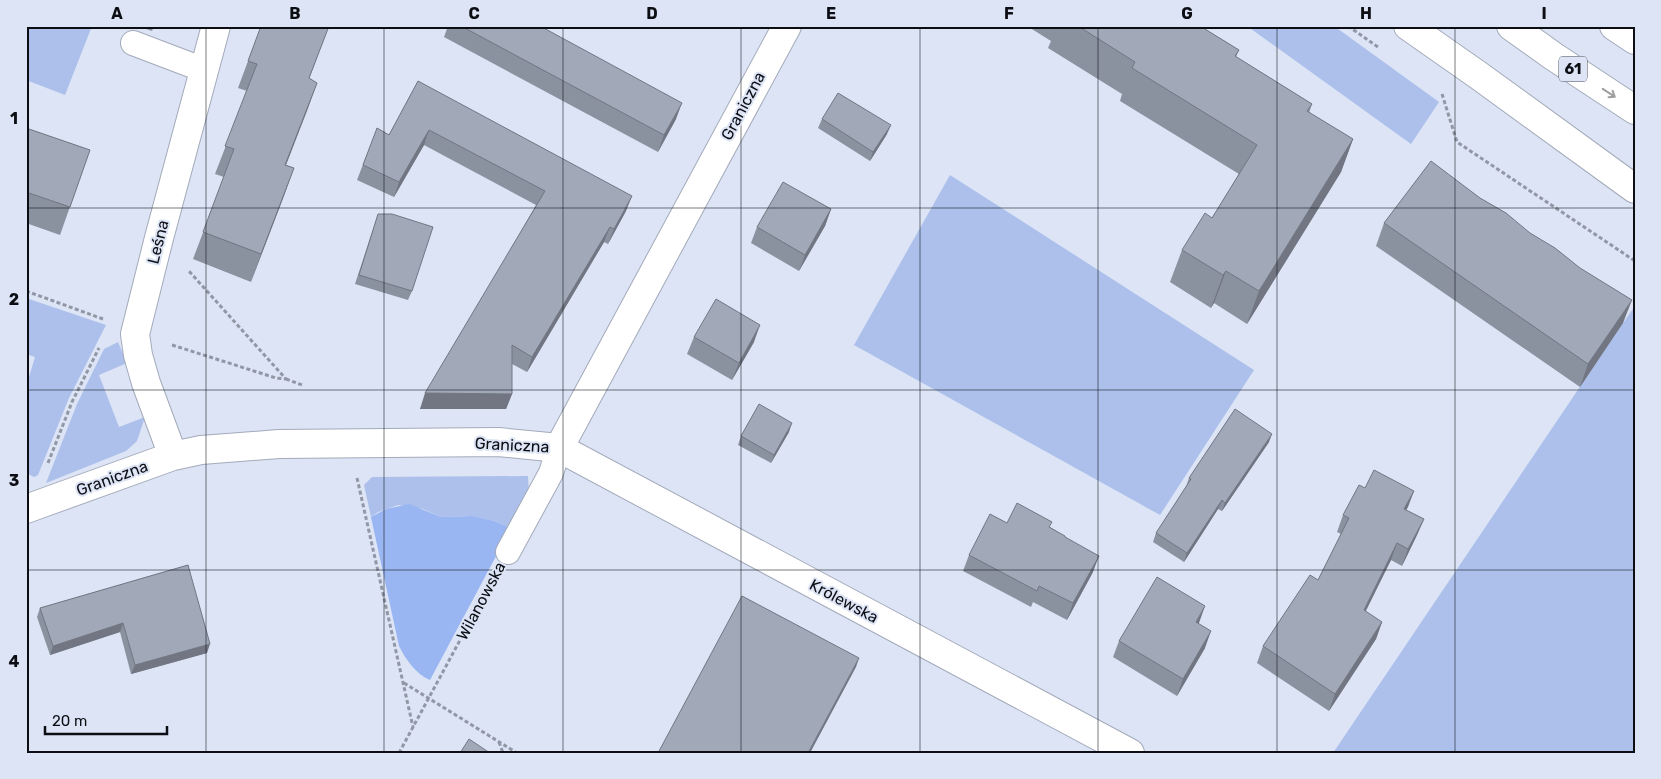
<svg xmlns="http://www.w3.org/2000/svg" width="1661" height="779" font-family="Rubik,sans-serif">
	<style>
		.green { fill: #acc0eb }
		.forest { fill: #99b5f2 }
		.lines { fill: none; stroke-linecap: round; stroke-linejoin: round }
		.lane-casing { stroke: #a3aaba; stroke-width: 26 }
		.street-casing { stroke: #a3aaba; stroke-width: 30 }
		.primary-casing { stroke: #a3aaba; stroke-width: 30 }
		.path { stroke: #9197a4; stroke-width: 3; stroke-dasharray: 4 2.5; stroke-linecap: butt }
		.lane { stroke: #fff; stroke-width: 24 }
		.street { stroke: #fff; stroke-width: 28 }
		.primary { stroke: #fff; stroke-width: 28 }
		.wall { fill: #8a919f }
		.shaded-wall { fill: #717682 }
		.building { fill: #a1a9b9; stroke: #717682 }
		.oneway { stroke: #9e9fa1 }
		.grid { fill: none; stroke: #0c0e14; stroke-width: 1; stroke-opacity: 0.55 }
		.labels { text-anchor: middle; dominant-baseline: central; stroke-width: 4; stroke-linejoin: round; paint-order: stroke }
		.shield { fill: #dce4f5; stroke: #4a4e58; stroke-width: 1 }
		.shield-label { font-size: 15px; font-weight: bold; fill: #0c0e14 }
		.street-label { font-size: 16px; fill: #0c0e14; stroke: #dce4f5 }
		.neatline { fill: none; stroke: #0c0e14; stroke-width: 2 }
		.grid-label { font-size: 16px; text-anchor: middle; font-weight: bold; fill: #0c0e14 }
	</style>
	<rect width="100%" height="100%" fill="#dce4f5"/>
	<!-- green -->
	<path class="green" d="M 26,26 L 92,26 L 65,95 L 26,80 Z
		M 1247,26 L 1334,26 L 1439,102 L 1411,144 Z
		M 950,175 L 1254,370 L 1160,515 L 854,345 Z
		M 26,298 L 106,325 L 69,398 L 38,475 L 34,477 L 26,473 L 26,387 L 35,357 L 26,354 Z
		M 1635,306 L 1635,753 L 1333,753 L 1623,323 Z
		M 118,342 L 127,363 L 99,375 L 119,427 L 145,417 L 137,441 L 126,451 L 46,483 L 77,404 L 104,349 Z
		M 528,476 L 529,495 L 511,528 L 494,521 L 473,516 L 441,517 L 423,509 L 398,505 L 378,512 L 371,517 L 364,485 L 372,477 Z"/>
	<!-- forest -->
	<path class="forest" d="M 409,504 L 441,517 L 473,516 L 494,521 L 511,528 L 430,680 C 416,674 406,660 399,646 L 371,517 L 386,509 Z"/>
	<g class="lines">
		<!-- lane casing -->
		<g class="lane-casing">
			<path id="lane" d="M 133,43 L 204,70
				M 508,552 L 551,473 L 559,448"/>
		</g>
		<!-- street casing -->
		<g class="street-casing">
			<path id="street" d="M 1408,26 L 1478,75 L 1635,189
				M 559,448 L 787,26
				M 173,456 L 146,383 L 138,355 L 135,334 L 159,238 L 216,26
				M 26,509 L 173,456 L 201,450 L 279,444 L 498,442 L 559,448 L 1130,753"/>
		</g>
		<!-- primary casing -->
		<g class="primary-casing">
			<path id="primary" d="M 1511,26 L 1553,56 L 1635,110
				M 1614,26 L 1635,40"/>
		</g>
		<!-- path -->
		<path class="path" d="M 1348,26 L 1378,47
			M 1442,94 L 1457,142 L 1635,261
			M 26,291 L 103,319
			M 172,345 L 276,378 L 286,379 L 188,270
			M 286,379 L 302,385
			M 48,463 L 72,402 L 99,348
			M 357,478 L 413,727
			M 404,683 L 517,753
			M 499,742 L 503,753
			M 399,753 L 492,581"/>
		<!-- lane -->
		<use href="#lane" class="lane"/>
		<!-- street -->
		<use href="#street" class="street"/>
		<!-- primary -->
		<use href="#primary" class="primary"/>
	</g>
	<!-- wall -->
	<path class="wall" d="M 137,26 L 154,26 L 152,31 Z
		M 261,26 L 329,26 L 309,79 L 317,83 L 286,165 L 294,168 L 251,282 L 193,259 L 224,177 L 215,174 L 247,91 L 238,88 Z
		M 448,26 L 540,26 L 676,119 L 658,152 L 444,37 Z
		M 1027,26 L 1200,26 L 1239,50 L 1236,57 L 1312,104 L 1309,113 L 1353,139 L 1341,172 L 1247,324 L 1214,303 L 1211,308 L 1170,282 L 1182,250 L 1212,218 L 1239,174 L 1120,101 L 1122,94 L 1048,48 L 1051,41 Z
		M 418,81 L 626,211 L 608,244 L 604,242 L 527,372 L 512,364 L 512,394 L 506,409 L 420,409 L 536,205 L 424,145 L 394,197 L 357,180 L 377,128 L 389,135 Z
		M 822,119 L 887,134 L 870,161 L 818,128 Z
		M 26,128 L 90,150 L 60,235 L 26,223 Z
		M 1480,198 L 1623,323 L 1580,387 L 1376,246 L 1384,223 Z
		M 831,209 L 825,226 L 799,271 L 751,243 L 757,227 Z
		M 378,214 L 412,291 L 408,300 L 355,284 Z
		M 694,337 L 754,342 L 732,380 L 687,354 Z
		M 789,432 L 771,463 L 738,445 L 741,436 Z
		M 1269,442 L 1222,511 L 1218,509 L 1184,562 L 1153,542 L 1156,533 L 1186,487 L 1189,478 Z
		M 1365,488 L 1414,491 L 1406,510 L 1424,519 L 1417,535 L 1402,566 L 1391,560 L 1365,611 L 1382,622 L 1376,639 L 1329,711 L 1257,663 L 1263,646 L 1318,580 L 1341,534 L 1337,532 L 1343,515 Z
		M 1007,523 L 1050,527 L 1065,537 L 1093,572 L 1067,620 L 1033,602 L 1031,607 L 963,571 L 969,555 Z
		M 188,565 L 207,653 L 131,674 L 120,632 L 50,655 L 37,617 L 40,608 Z
		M 1199,624 L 1205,648 L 1177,696 L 1113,657 L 1119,641 Z"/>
	<!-- shaded-wall -->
	<path class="shaded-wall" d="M 317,83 L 307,111 L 275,193 L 285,165 Z
		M 682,103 L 676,119 L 658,152 L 664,135 Z
		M 891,125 L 887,134 L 870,161 L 873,152 Z
		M 429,130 L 424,145 L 394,197 L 399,182 Z
		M 1353,139 L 1341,172 L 1247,324 L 1259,291 Z
		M 294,168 L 284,196 L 251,282 L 261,254 Z
		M 632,196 L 626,211 L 608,244 L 614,229 Z
		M 831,209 L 825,226 L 799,271 L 805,255 Z
		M 610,227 L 604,242 L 527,372 L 532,357 Z
		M 1226,271 L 1214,303 L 1211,308 L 1223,275 Z
		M 1632,300 L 1623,323 L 1580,387 L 1588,364 Z
		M 760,325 L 754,342 L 732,380 L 739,363 Z
		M 425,393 L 512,394 L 506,409 L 420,409 Z
		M 792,423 L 789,432 L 771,463 L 774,455 Z
		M 1272,434 L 1269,442 L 1222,511 L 1225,503 Z
		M 1414,491 L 1408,507 L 1398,525 L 1404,509 Z
		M 1222,500 L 1218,509 L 1184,562 L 1187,553 Z
		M 1424,519 L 1417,535 L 1402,566 L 1408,549 Z
		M 1397,543 L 1391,560 L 1358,627 L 1364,610 Z
		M 1099,556 L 1093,572 L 1067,620 L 1073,603 Z
		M 1205,606 L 1199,623 L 1190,638 L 1196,622 Z
		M 1382,622 L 1376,639 L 1329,711 L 1335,694 Z
		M 123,623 L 120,632 L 50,655 L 53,646 Z
		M 1211,631 L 1205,648 L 1177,696 L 1183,679 Z
		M 210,644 L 207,653 L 131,674 L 135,665 Z
		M 859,658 L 856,667 L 810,753 L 808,753 Z"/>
	<!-- building -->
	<path class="building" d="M 261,26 L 329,26 L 309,78 L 317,83 L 285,165 L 294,168 L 261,254 L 203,232 L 234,149 L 225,146 L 257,64 L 248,61 Z
		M 461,26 L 540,26 L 682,103 L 664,135 Z
		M 1078,26 L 1200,26 L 1239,50 L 1235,56 L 1312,104 L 1307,111 L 1353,139 L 1259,291 L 1226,271 L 1223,275 L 1182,250 L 1205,213 L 1212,218 L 1257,145 L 1132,68 L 1135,62 Z
		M 418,81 L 632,196 L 614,229 L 610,227 L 532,357 L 512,345 L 512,394 L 425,393 L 545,191 L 429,130 L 399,182 L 363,165 L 377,128 L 389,135 Z
		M 838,93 L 891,125 L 873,152 L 822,119 Z
		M 26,128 L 90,150 L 70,207 L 26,192 Z
		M 1431,161 L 1480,198 L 1506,213 L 1530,233 L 1555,248 L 1580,268 L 1632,300 L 1588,364 L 1384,223 Z
		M 783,182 L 831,209 L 805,255 L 757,227 Z
		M 378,214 L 392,214 L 433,227 L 412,291 L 359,275 Z
		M 716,299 L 760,325 L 739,363 L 694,337 Z
		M 759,404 L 792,423 L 774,455 L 741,436 Z
		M 1235,409 L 1272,434 L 1225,503 L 1222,500 L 1187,553 L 1156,533 L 1191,479 L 1189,478 Z
		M 1374,470 L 1414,491 L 1404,509 L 1424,519 L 1408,549 L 1397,543 L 1364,610 L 1382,622 L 1335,694 L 1263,646 L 1310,575 L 1318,580 L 1349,518 L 1343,515 L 1359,485 L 1365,488 Z
		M 1017,503 L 1052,522 L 1049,527 L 1065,536 L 1065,537 L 1099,556 L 1073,603 L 1039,586 L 1037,591 L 969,555 L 990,514 L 1007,523 Z
		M 188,565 L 210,644 L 135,665 L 123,623 L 53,646 L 40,608 Z
		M 1157,577 L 1205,606 L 1196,622 L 1211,631 L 1183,679 L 1119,641 Z
		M 742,596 L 859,658 L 808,753 L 658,753 Z
		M 469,739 L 490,753 L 460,753 Z"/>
	<!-- one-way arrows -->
	<defs><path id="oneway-shaft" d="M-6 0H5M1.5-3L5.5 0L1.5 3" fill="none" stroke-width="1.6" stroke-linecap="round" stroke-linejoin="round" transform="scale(1.25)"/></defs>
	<use class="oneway" href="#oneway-shaft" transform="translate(1609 93) rotate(33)"/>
	<!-- grid -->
	<path class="grid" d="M 206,26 L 206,753M 384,26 L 384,753M 563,26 L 563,753M 741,26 L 741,753M 920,26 L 920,753M 1098,26 L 1098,753M 1277,26 L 1277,753M 1455,26 L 1455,753M 26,208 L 1635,208M 26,390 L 1635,390M 26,570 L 1635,570"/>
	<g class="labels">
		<!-- shield labels -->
		<rect class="shield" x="1559" y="56.5" width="28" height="25" rx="4"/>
		<g class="shield-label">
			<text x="1573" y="69">61</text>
		</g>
		<!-- street labels -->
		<g class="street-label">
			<text transform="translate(743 106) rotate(-62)">Graniczna</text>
			<text transform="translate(158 242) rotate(-76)">Leśna</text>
			<text transform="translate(512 445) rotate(3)">Graniczna</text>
			<text transform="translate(112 478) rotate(-20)">Graniczna</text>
			<text transform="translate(481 601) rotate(-62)">Wilanowska</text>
			<text transform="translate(844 601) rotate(28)">Królewska</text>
		</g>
	</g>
	<!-- border -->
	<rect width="1661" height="779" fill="none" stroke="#dce4f5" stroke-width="55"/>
	<!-- scale -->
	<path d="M45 726v8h122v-8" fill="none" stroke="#0c0e14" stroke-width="2.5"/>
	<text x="52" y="726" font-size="15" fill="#0c0e14" stroke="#dce4f5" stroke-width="4" paint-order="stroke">20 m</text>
	<rect x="28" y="28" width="1606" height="724" class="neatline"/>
	<g class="grid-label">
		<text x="117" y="19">A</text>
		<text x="295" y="19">B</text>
		<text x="474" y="19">C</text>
		<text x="652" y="19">D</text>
		<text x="831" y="19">E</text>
		<text x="1009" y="19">F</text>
		<text x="1187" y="19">G</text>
		<text x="1366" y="19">H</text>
		<text x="1544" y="19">I</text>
		<text x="14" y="124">1</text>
		<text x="14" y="305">2</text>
		<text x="14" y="486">3</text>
		<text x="14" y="667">4</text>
	</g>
</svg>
